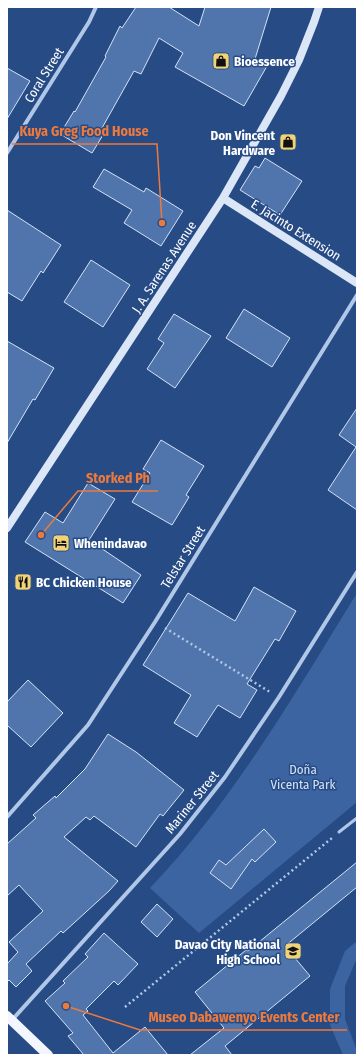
<svg xmlns="http://www.w3.org/2000/svg" width="364" height="1062" font-family="'Fira Sans Condensed',sans-serif">
	<style>
		.green { fill: #3b64a1 }
		.building { fill: #4f75ac; stroke: #d4e2f6 }
		.lines { fill: none; stroke-linecap: round; stroke-linejoin: round }
		.path { stroke: #b1c7e8; stroke-width: 2.5; stroke-dasharray: 2 3; stroke-linecap: butt }
		.lane { stroke: #b1c7e8; stroke-width: 3 }
		.street { stroke: #b1c7e8; stroke-width: 4 }
		.secondary { stroke: #dbe6f7; stroke-width: 8 }
		.primary { stroke: #f3f6fe; stroke-width: 10 }
		.labels { text-anchor: middle; dominant-baseline: central; stroke-width: 3; stroke-linejoin: round; paint-order: stroke }
		.poi-label { font-size: 13px; font-weight: bold; fill: #fff; stroke: #274b85; text-anchor: start }
		.street-label { font-size: 13px; fill: #fff; stroke: #274b85 }
		.park-label { font-size: 13px; fill: #d4e2f6; stroke: #274b85 }
		.leader { fill: none; stroke: #ed7a3d; stroke-width: 1.5 }
		.callout-dot { fill: #ed7a3d; stroke: #274b85; stroke-width: 1.5 }
		.callout-label { font-size: 14px; text-anchor: middle; font-weight: bold; fill: #ed7a3d; stroke: #274b85; stroke-width: 3; stroke-linejoin: round; paint-order: stroke }
	</style>
	<rect width="100%" height="100%" fill="#274b85"/>
	<!-- green -->
	<path class="green" d="M 357,593 L 357,802 L 199,933 L 150,888 C 233,801 294,695 357,593 Z
		M 357,941 L 357,958 L 345,986 L 345,1019 L 357,1051 L 357,1055 L 343,1055 L 330,1025 L 330,989 L 345,951 Z"/>
	<!-- building -->
	<path class="building" d="M 136,7 L 169,7 L 199,26 L 205,7 L 271,7 L 255,59 L 267,66 L 244,106 L 175,67 L 183,53 L 159,38 L 141,74 L 134,71 L 102,128 L 106,130 L 92,153 L 60,134 L 74,111 L 75,112 L 106,57 L 105,56 L 120,26 L 122,28 Z
		M 7,68 L 30,81 L 7,119 Z
		M 265,158 L 302,181 L 280,215 L 240,190 L 255,166 L 259,168 Z
		M 104,169 L 144,192 L 146,188 L 183,211 L 161,246 L 124,223 L 132,210 L 93,187 Z
		M 7,210 L 61,245 L 43,273 L 41,271 L 22,301 L 7,292 Z
		M 91,260 L 130,285 L 103,327 L 64,302 Z
		M 244,309 L 290,338 L 272,367 L 226,338 Z
		M 174,314 L 211,336 L 175,388 L 147,369 L 164,343 L 158,339 Z
		M 7,341 L 54,368 L 35,400 L 33,399 L 7,443 Z
		M 357,408 L 357,510 L 328,490 L 356,447 L 339,435 Z
		M 161,440 L 204,466 L 186,495 L 189,497 L 172,525 L 132,502 L 150,473 L 143,469 Z
		M 88,483 L 115,499 L 89,540 L 141,575 L 123,603 L 25,542 L 45,512 L 63,523 Z
		M 254,587 L 296,611 L 279,641 L 275,639 L 247,684 L 257,690 L 240,718 L 218,705 L 197,737 L 174,723 L 191,695 L 143,665 L 188,593 L 235,621 Z
		M 28,680 L 63,713 L 31,747 L 7,725 L 7,702 Z
		M 108,734 L 136,752 L 184,790 L 163,816 L 160,814 L 136,847 L 94,816 L 90,820 L 86,817 L 64,837 L 118,881 L 109,891 L 63,933 L 61,931 L 26,964 L 32,971 L 16,987 L 9,980 L 7,982 L 7,964 L 18,952 L 9,942 L 43,911 L 19,885 L 7,896 L 7,844 L 36,818 L 33,815 L 55,796 L 56,798 L 85,769 Z
		M 264,829 L 276,842 L 255,862 L 252,859 L 231,889 L 210,873 L 219,860 L 226,865 Z
		M 357,862 L 357,887 L 285,946 L 310,976 L 225,1046 L 232,1055 L 190,1055 L 224,1028 L 195,992 L 246,950 L 248,951 Z
		M 157,904 L 173,919 L 157,937 L 141,922 Z
		M 104,933 L 138,964 L 118,985 L 114,981 L 86,1009 L 88,1011 L 83,1015 L 113,1053 L 145,1027 L 168,1055 L 84,1055 L 68,1036 L 73,1033 L 45,1001 L 65,983 L 63,981 L 88,957 L 85,954 Z"/>
	<g class="lines">
		<!-- path -->
		<path class="path" d="M 165,628 L 270,692
			M 125,1007 L 332,838"/>
		<!-- lane -->
		<path class="lane" d="M 339,832 L 357,818"/>
		<!-- street -->
		<path class="street" d="M 7,153 L 89,22 L 96,7
			M 7,817 L 88,725 L 155,622 L 357,295
			M 12,1020 L 180,834 L 225,777 L 279,697 L 357,572"/>
		<!-- secondary -->
		<path class="secondary" d="M 223,198 L 357,283
			M 7,528 L 223,198 L 281,96 L 299,60 L 314,22 L 319,7"/>
		<!-- primary -->
		<path class="primary" d="M 7,1016 L 48,1055"/>
	</g>
	<!-- icons -->
	<defs>
		<g id="shop-square" transform="scale(0.9)"><rect x="-9" y="-9" width="18" height="18" rx="4" fill="#f0d376" stroke="#274b85"/><path d="M-5-2.5h2.3a2.7 3.5 0 0 1 5.4 0H5L5.5 6h-11ZM-1.5-2.5h3a1.5 2.3 0 0 0-3 0Z" fill="#111"/></g>
		<g id="hotel-square" transform="scale(0.9)"><rect x="-9" y="-9" width="18" height="18" rx="4" fill="#f0d376" stroke="#274b85"/><path d="M-6-4.5h1.5V1H6V5H4.5V3h-9V5H-6ZM-4 0a1.8 1.8 0 1 1 3.6 0ZM.5 0V-2.5h3Q6-2.5 6 0Z" fill="#111"/></g>
		<g id="restaurant-square" transform="scale(0.9)"><rect x="-9" y="-9" width="18" height="18" rx="4" fill="#f0d376" stroke="#274b85"/><path d="M-5-6h1v4h1v-4h1v4h1v-4h1v5L-1.5 .5V6h-2V.5L-5-1ZM5-6V6H3V1.5H1.5Q1.5-4 5-6Z" fill="#111"/></g>
		<g id="school-square" transform="scale(0.9)"><rect x="-9" y="-9" width="18" height="18" rx="4" fill="#f0d376" stroke="#274b85"/><path d="M0-5L7-2L0 1L-7-2ZM-4 1L0 2.5L4 1V4Q0 6-4 4Z" fill="#111"/></g>
	</defs>
	<g fill-rule="evenodd">
		<use href="#shop-square" x="221" y="61"/>
		<use href="#shop-square" x="288" y="142"/>
		<use href="#hotel-square" x="61" y="543"/>
		<use href="#restaurant-square" x="23" y="582"/>
		<use href="#school-square" x="293" y="951"/>
	</g>
	<g class="labels">
		<!-- poi labels -->
		<g class="poi-label">
			<text x="234" y="61">Bioessence</text>
			<text x="275" y="135" text-anchor="end">Don Vincent<tspan x="275" dy="15">Hardware</tspan></text>
			<text x="74" y="543">Whenindavao</text>
			<text x="36" y="582">BC Chicken House</text>
			<text x="280" y="944" text-anchor="end">Davao City National<tspan x="280" dy="15">High School</tspan></text>
		</g>
		<!-- street labels -->
		<g class="street-label">
			<text transform="translate(44 75) rotate(-58)">Coral Street</text>
			<text transform="translate(296 230) rotate(32)">E. Jacinto Extension</text>
			<text transform="translate(164 267) rotate(-57)">J. A. Sarenas Avenue</text>
			<text transform="translate(183 557) rotate(-58)">Telstar Street</text>
			<text transform="translate(192 802) rotate(-51)">Mariner Street</text>
		</g>
		<!-- park labels -->
		<g class="park-label">
			<text x="303" y="769">Doña<tspan x="303" dy="15">Vicenta Park</tspan></text>
		</g>
	</g>
	<!-- callouts -->
	<path class="leader" d="M162 223L157 144H12M41 535L78 491H158M66 1006L140 1030H347"/>
	<g class="callout-dot">
		<circle cx="162" cy="223" r="4"/>
		<circle cx="41" cy="535" r="4"/>
		<circle cx="66" cy="1006" r="4"/>
	</g>
	<g class="callout-label">
		<text x="84" y="136">Kuya Greg Food House</text>
		<text x="118" y="483">Storked Ph</text>
		<text x="244" y="1022">Museo Dabawenyo Events Center</text>
	</g>
	<!-- border -->
	<rect width="364" height="1062" fill="none" stroke="#ffffff" stroke-width="16"/>
</svg>
